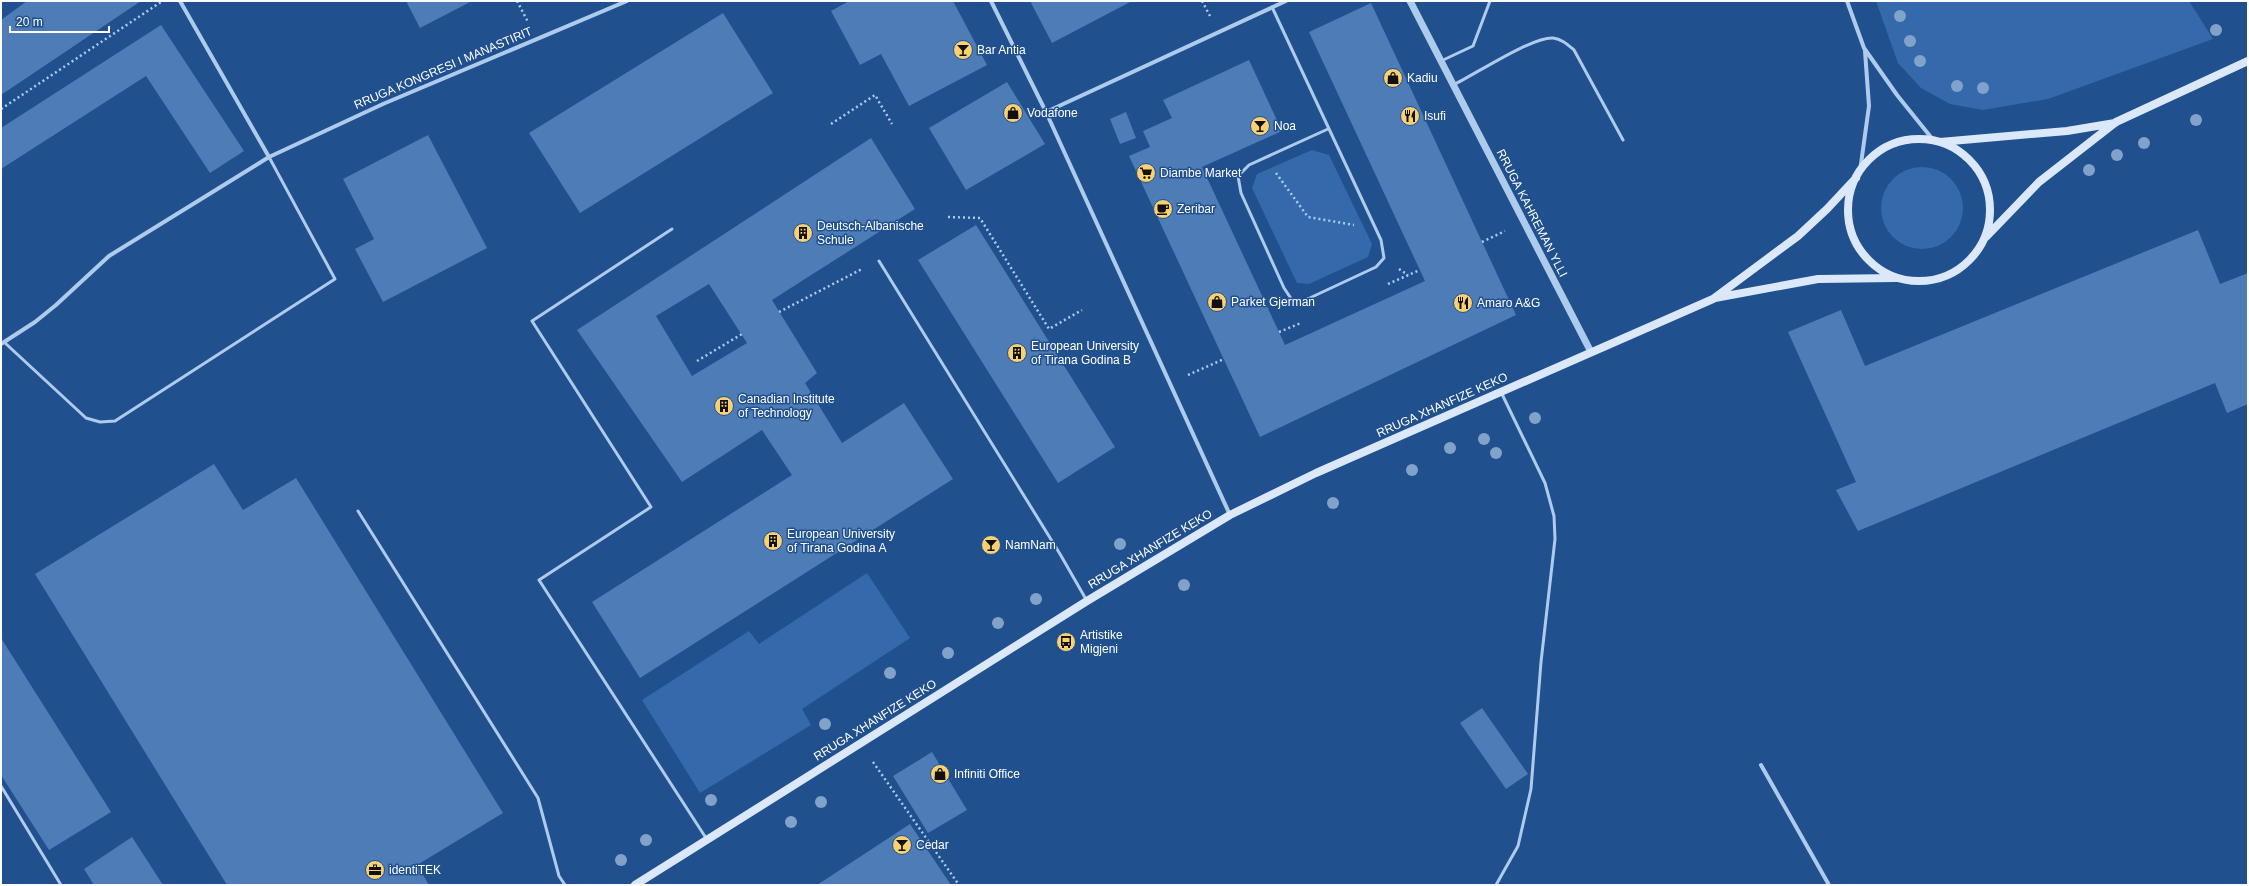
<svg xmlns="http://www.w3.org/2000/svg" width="2249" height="886" font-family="Arial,sans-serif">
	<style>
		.green { fill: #346aab }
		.building { fill: #4d7cb7; fill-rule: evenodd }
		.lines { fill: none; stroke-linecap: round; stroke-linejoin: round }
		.path { stroke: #afcbec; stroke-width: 2.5; stroke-dasharray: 2 3; stroke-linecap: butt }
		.service { stroke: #afcbec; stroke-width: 3 }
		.minor { stroke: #afcbec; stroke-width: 4 }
		.tertiary { stroke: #afcbec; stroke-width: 7 }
		.secondary { stroke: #dbe8f9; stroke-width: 8 }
		.tree { fill: #83a2c9 }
		.labels { text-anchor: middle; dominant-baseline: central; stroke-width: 3; stroke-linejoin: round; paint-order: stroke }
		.poi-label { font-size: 12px; fill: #fff; stroke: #20508e; text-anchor: start }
		.street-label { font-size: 12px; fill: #fff; stroke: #20508e }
	</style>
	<rect width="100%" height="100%" fill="#20508e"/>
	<!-- green -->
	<path class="green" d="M 1876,1 L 2189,1 L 2213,39 L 2048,99 L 1983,110 L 1950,104 L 1921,88 L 1898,63 Z
		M 1312,150 L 1329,155 L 1372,244 L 1368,257 L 1309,284 L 1297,283 L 1252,188 L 1257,174 Z
		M1881 208a41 41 0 1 1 82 0a41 41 0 1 1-82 0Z
		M 867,573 L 910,638 L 802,709 L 811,725 L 700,793 L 642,700 L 749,631 L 759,644 Z"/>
	<!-- building -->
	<path class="building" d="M 27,1 L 141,1 L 1,95 L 1,20 Z
		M 406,1 L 472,1 L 420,28 Z
		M 849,1 L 953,1 L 987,65 L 909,106 L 881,54 L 860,65 L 831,11 Z
		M 1030,1 L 1132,1 L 1052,43 Z
		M 1371,3 L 1516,315 L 1260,437 L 1129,156 L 1150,147 L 1143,131 L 1172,118 L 1163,100 L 1249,60 L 1282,131 L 1202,167 L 1285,345 L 1425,281 L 1309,32 Z
		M 723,13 L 773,93 L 580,213 L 529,133 Z
		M 161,25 L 244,151 L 210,173 L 146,76 L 1,169 L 1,128 Z
		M 1007,82 L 1045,144 L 966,190 L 929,128 Z
		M 1126,112 L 1136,138 L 1120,144 L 1110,119 Z
		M 428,135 L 487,248 L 383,302 L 355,249 L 374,239 L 343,179 Z
		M 871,138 L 915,209 L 772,300 L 817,373 L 805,383 L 842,443 L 904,403 L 953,479 L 640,678 L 592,602 L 792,475 L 762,430 L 682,482 L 577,330 ZM 709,284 L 747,343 L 692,376 L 656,316 Z
		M 976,225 L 1115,447 L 1058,483 L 918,260 Z
		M 2198,230 L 2220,284 L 2248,273 L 2248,404 L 2227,413 L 2215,383 L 1858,531 L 1836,490 L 1856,482 L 1788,332 L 1841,310 L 1865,366 Z
		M 214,464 L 243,510 L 296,478 L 503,813 L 417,865 L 429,885 L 227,885 L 35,574 Z
		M 1,638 L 111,812 L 49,850 L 1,775 Z
		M 1482,708 L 1528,774 L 1506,789 L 1460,723 Z
		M 932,752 L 967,810 L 928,833 L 893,776 Z
		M 910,824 L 951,885 L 817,885 Z
		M 132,837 L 163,885 L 94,885 L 84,869 Z"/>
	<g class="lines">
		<!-- path -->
		<path class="path" d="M 517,1 L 528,22
			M 1202,1 L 1210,16
			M 1,109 L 161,2
			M 831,124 L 875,95 L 892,124
			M 1276,173 L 1308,217 L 1354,225
			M 948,217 L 980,218 L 1049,329 L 1082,310
			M 1482,242 L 1505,231
			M 1399,269 L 1408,275
			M 1388,284 L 1420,270
			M 779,312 L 862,269
			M 1279,332 L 1301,323
			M 697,361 L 742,334
			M 1188,375 L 1224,359
			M 873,762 L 959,885"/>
		<!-- service -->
		<path class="service" d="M 1272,7 L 1381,240 L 1384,258 L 1376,267 L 1299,303 L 1292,300 L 1284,288 L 1241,193 L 1238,176 L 1249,165 L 1328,129
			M 1441,61 L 1473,46 L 1490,1
			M 1453,85 C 1476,74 1531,37 1553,38 C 1562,39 1568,45 1574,50 L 1623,140
			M 672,229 L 532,321 L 651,507 L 539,580 L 706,838
			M 879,261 L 1060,554 L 1087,601
			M 4,342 L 86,418 L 100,422 L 115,421 L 335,279 L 269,157
			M 358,511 L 538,798 L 559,876 L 565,885
			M 1,786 L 61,885
			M 1496,885 L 1518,846 L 1531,789 L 1541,662 L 1555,539 L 1554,516 L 1545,483 L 1501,392"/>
		<!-- minor -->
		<path class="minor" d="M 180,1 L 269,157
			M 991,1 L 1046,112 L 1230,515
			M 1847,1 L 1864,48 L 1897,95 L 1934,141
			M 1046,112 L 1286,1
			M 1860,171 L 1869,106 L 1865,51
			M 1,344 L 35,322 L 56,305 L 109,256 L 269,157 L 383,104 L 627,1
			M 1761,765 L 1829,885"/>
		<!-- tertiary -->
		<path class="tertiary" d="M 1410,1 L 1591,352"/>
		<!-- secondary -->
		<path class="secondary" d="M1848 210a71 71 0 1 1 142 0a71 71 0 1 1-142 0Z
			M 1940,142 L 2067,131 L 2115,123
			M 1986,237 L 2039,182 L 2116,122 L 2248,61
			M 1715,298 L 1818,279 L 1896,278
			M 635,885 L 1087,601 L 1230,515 L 1316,473 L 1713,299 L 1798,236 L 1827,209 L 1856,178"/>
	</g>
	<!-- trees -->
	<g class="tree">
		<circle cx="1900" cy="16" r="6"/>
		<circle cx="2216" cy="30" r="6"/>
		<circle cx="1910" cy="41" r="6"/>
		<circle cx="1920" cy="61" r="6"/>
		<circle cx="1957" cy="86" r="6"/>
		<circle cx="1983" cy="88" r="6"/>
		<circle cx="2196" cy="120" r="6"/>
		<circle cx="2144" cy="143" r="6"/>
		<circle cx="2117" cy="155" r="6"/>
		<circle cx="2089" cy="170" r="6"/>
		<circle cx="1535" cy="418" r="6"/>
		<circle cx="1484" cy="439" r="6"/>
		<circle cx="1450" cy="448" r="6"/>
		<circle cx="1496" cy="453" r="6"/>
		<circle cx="1412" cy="470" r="6"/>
		<circle cx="1333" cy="503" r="6"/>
		<circle cx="1120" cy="544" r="6"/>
		<circle cx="1184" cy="585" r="6"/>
		<circle cx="1036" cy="599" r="6"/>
		<circle cx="998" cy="623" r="6"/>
		<circle cx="948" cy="653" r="6"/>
		<circle cx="890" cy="673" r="6"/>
		<circle cx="825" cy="724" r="6"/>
		<circle cx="711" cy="800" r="6"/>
		<circle cx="821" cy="802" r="6"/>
		<circle cx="791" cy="822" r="6"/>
		<circle cx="646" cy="840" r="6"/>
		<circle cx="621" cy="860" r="6"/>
	</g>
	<!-- icons -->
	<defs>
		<g id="bar-disc" transform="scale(1)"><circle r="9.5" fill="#f9d170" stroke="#20508e"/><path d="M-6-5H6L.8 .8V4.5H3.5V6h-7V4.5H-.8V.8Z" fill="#111"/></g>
		<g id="shop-disc" transform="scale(1)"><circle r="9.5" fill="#f9d170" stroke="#20508e"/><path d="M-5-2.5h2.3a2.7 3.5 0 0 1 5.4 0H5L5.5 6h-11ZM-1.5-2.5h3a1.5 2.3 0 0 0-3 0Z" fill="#111"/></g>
		<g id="restaurant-disc" transform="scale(1)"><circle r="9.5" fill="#f9d170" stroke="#20508e"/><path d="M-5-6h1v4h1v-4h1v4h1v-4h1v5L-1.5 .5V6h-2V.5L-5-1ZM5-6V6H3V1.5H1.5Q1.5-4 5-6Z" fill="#111"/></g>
		<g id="supermarket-disc" transform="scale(1)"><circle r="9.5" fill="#f9d170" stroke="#20508e"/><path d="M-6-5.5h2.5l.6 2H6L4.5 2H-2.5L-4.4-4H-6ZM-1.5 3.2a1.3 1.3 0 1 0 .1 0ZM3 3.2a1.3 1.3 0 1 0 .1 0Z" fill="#111"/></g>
		<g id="cafe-disc" transform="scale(1)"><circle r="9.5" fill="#f9d170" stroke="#20508e"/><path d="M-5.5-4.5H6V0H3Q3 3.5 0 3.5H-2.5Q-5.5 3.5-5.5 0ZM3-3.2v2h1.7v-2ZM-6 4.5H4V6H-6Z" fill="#111"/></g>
		<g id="building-disc" transform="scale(1)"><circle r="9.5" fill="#f9d170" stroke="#20508e"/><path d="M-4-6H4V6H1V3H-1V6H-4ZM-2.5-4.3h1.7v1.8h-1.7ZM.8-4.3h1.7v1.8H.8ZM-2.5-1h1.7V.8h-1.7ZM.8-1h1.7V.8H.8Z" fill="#111"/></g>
		<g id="bus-disc" transform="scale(1)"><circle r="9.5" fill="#f9d170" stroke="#20508e"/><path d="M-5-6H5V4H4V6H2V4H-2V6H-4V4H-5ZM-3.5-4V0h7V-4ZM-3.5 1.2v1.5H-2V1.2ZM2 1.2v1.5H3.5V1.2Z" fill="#111"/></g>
		<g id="office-disc" transform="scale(1)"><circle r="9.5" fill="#f9d170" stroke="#20508e"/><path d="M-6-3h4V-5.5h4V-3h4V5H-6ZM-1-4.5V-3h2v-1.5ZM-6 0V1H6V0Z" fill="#111"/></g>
	</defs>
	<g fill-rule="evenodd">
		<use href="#bar-disc" x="963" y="50"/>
		<use href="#shop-disc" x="1393" y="78"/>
		<use href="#shop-disc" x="1013" y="113"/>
		<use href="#restaurant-disc" x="1410" y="116"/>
		<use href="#bar-disc" x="1260" y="126"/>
		<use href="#supermarket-disc" x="1146" y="173"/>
		<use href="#cafe-disc" x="1163" y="209"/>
		<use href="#building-disc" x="803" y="233"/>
		<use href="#shop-disc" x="1217" y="302"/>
		<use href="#restaurant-disc" x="1463" y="303"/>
		<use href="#building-disc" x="1017" y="353"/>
		<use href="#building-disc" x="724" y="406"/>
		<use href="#building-disc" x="773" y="541"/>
		<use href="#bar-disc" x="991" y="545"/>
		<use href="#bus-disc" x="1066" y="642"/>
		<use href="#shop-disc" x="940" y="774"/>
		<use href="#bar-disc" x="902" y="845"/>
		<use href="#office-disc" x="375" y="870"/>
	</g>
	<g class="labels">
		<!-- poi labels -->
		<g class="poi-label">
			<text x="977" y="50">Bar Antia</text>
			<text x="1407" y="78">Kadiu</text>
			<text x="1027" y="113">Vodafone</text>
			<text x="1424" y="116">Isufi</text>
			<text x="1274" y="126">Noa</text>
			<text x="1160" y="173">Diambe Market</text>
			<text x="1177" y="209">Zeribar</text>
			<text x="817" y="226">Deutsch-Albanische<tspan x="817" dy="14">Schule</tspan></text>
			<text x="1231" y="302">Parket Gjerman</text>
			<text x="1477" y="303">Amaro A&amp;G</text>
			<text x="1031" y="346">European University<tspan x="1031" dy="14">of Tirana Godina B</tspan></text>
			<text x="738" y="399">Canadian Institute<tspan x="738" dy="14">of Technology</tspan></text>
			<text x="787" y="534">European University<tspan x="787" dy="14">of Tirana Godina A</tspan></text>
			<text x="1005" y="545">NamNam</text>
			<text x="1080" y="635">Artistike<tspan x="1080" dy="14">Migjeni</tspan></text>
			<text x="954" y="774">Infiniti Office</text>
			<text x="916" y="845">Cedar</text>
			<text x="389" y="870">identiTEK</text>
		</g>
		<!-- street labels -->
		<g class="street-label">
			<text transform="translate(443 68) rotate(-23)">RRUGA KONGRESI I MANASTIRIT</text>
			<text transform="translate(1532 213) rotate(63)">RRUGA KAHREMAN YLLI</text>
			<text transform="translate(1442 405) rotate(-24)">RRUGA XHANFIZE KEKO</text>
			<text transform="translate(1150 549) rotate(-31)">RRUGA XHANFIZE KEKO</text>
			<text transform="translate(875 720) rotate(-32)">RRUGA XHANFIZE KEKO</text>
		</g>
	</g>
	<!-- border -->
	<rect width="2249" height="886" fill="none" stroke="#ffffff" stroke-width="4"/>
	<!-- scale -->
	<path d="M10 26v6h99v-6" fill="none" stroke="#ffffff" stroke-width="2"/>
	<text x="16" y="26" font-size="12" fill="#ffffff" stroke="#20508e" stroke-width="3" paint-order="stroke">20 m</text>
</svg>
